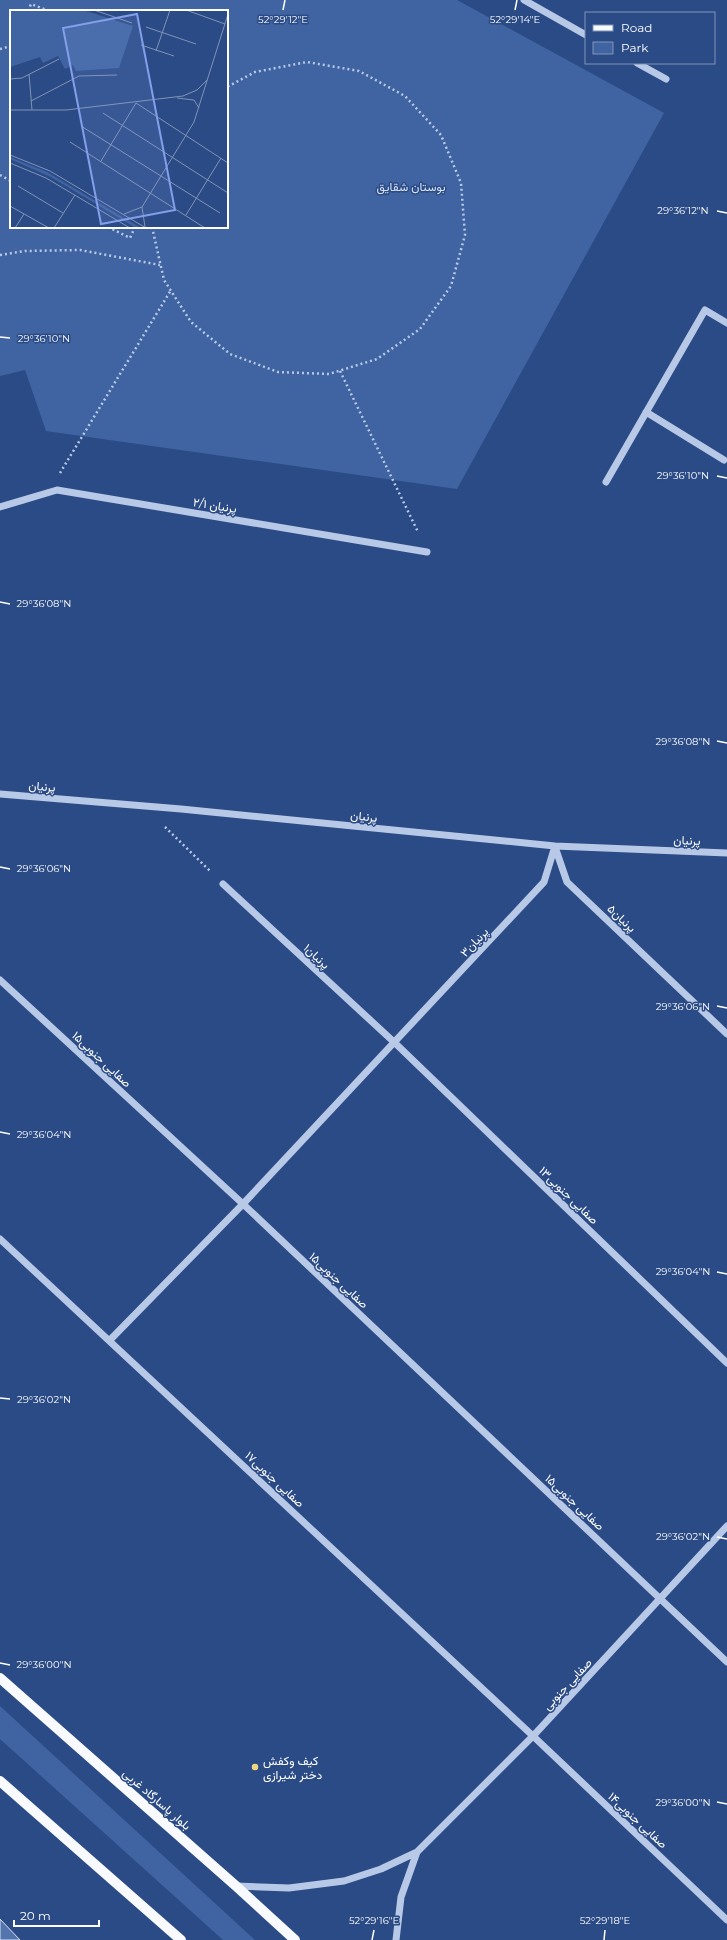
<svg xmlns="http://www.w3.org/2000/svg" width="727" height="1940" font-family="Montserrat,Vazirmatn,sans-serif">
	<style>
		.green { fill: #4064a2; fill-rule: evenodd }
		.building { fill: #5374ad; stroke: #dae4f6 }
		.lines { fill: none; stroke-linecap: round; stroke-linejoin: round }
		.path { stroke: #b7c9e7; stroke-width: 2.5; stroke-dasharray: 2 3; stroke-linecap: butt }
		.minor { stroke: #b7c9e7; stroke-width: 7 }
		.major { stroke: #f8fafe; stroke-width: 10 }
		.ticks { fill: none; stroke: #fff; stroke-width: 1.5 }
		.poi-dot { fill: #edd67f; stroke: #2b4b86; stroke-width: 1.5 }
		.labels { text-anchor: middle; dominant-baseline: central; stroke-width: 3; stroke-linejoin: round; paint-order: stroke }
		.park-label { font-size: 12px; fill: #dae4f6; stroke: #2b4b86 }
		.street-label { font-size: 12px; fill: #fff; stroke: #2b4b86 }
		.poi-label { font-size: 12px; fill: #fff; stroke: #2b4b86; text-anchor: start }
		.inset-road { fill: none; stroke: #8093b6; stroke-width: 1 }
		.view { fill: #839eea; fill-opacity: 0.15; stroke: #839eea; stroke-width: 2 }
		.inset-edge { fill: none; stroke: #fff; stroke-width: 2 }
		.ticks-label { font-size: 10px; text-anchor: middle; fill: #fff; stroke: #2b4b86; stroke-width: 3; stroke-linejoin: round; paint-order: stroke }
	</style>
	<rect width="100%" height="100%" fill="#2b4b86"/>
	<!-- green -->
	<path class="green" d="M 0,0 L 457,0 L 664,113 L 457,489 L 46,431 L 25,370 L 0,376 ZM 11,11 L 227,11 L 227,227 L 11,227 Z
		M 0,1706 L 255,1940 L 223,1940 L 0,1739 Z"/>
	<!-- building -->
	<path class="building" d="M 0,1919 L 20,1940 L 0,1940 Z"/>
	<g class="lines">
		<!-- path -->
		<path class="path" d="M 28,11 L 31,4 L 49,11
			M 0,49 L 11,46
			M 0,175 L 11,181
			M 108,227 L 130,238 L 135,227
			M 152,227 L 164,280 L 191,322 L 230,354 L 278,372 L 329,374 L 377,359 L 420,329 L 451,286 L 465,235 L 461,183 L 441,135 L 405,96 L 359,71 L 307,62 L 255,72 L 227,87
			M 0,255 L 25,251 L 80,250 L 160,265
			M 340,371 L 418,532
			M 60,473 L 171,290
			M 165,827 L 210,871"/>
		<!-- minor -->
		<path class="minor" d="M 524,0 L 586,35
			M 637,63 L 666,79
			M 646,412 L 724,460
			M 606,482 L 705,310 L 727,323
			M 0,507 L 57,490 L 427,552
			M 0,794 L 181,809 L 555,846 L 727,853
			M 555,847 L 567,882 L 727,1034
			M 223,884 L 395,1043 L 727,1363
			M 0,980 L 243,1204 L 727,1662
			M 0,1239 L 533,1736 L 727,1920
			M 110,1340 L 243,1204 L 544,882 L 555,846
			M 236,1886 L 289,1888 L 344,1881 L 381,1869 L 417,1852 L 533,1736 L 727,1526
			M 396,1940 L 401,1897 L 417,1852"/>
		<!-- major -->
		<path class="major" d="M 0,1678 L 236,1886 L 295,1940
			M 0,1781 L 181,1940"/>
	</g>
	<!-- ticks -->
	<path class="ticks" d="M 283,10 L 285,0M 515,10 L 517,0M 717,211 L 727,213M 0,337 L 10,338M 717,476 L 727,478M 0,602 L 10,604M 717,741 L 727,743M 0,867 L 10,869M 717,1006 L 727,1008M 0,1132 L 10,1134M 717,1272 L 727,1274M 0,1398 L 10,1399M 717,1537 L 727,1539M 0,1663 L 10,1665M 717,1802 L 727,1804M 372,1940 L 374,1930M 604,1940 L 605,1930"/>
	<!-- markers -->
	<circle class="poi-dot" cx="255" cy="1767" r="4"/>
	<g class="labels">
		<!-- park labels -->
		<g class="park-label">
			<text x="411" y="186">بوستان شقایق</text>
		</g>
		<!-- street labels -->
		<g class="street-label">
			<text transform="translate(215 505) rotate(9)">پرنیان ۲/۱</text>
			<text transform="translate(42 786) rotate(5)">پرنیان</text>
			<text transform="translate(364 816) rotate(6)">پرنیان</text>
			<text transform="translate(687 840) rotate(2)">پرنیان</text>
			<text transform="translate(622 918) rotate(43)">پرنیان۵</text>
			<text transform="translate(474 942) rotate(-47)">پرنیان۳</text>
			<text transform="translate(317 956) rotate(43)">پرنیان۱</text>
			<text transform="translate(102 1059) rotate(43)">صفایی جنوبی۱۵</text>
			<text transform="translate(569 1195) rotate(44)">صفایی جنوبی۱۳</text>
			<text transform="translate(339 1280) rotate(43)">صفایی جنوبی۱۵</text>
			<text transform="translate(275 1479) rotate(43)">صفایی جنوبی۱۷</text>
			<text transform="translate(575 1502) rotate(43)">صفایی جنوبی۱۵</text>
			<text transform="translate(567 1684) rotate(-47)">صفایی جنوبی</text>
			<text transform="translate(157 1799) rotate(41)">بلوار پاسارگاد غربی</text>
			<text transform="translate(638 1820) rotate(43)">صفایی جنوبی۱۴</text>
		</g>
		<!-- poi labels -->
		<g class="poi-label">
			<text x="263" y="1760">کیف وکفش<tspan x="263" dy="14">دختر شیرازی</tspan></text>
		</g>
	</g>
	<!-- overview -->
	<g transform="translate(10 10)">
		<rect width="218" height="218" fill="#2b4b86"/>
		<path d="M 0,0 L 73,0 L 123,16 L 109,58 L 66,61 L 63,55 L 55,59 L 48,46 L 33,53 L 30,47 L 0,57 ZM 0,147 L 37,162 L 131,218 L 126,218 L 41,167 L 0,149 Z" fill="#4064a2"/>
		<path class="inset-road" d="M 84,0 L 122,13M 176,0 L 215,14M 136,17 L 186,34M 131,35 L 164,46M 146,41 L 160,0M 19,64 L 22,100M 0,69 L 12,68 L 49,49M 167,88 L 184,90 L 189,98M 21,91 L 69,66 L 107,65M 126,93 L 218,153M 0,100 L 56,100 L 173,86 L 187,80 L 197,70M 93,103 L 218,183M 71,116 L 210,203M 60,132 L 195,218M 0,145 L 40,161 L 136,218M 91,151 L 126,93M 0,153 L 36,168 L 120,218M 8,176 L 53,203M 0,196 L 39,218M 132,197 L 135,217M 114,204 L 132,197 L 184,112 L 218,4M 176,205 L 211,148M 5,218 L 14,204M 44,218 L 65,185"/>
		<path class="view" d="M 127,4 L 165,200 L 91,214 L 53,18 Z"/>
		<rect width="218" height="218" class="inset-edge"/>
	</g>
	<g class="ticks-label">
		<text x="283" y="23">52°29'12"E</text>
		<text x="515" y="23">52°29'14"E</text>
		<text x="683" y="214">29°36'12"N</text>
		<text x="44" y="342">29°36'10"N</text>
		<text x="683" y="479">29°36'10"N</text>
		<text x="44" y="607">29°36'08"N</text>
		<text x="683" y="745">29°36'08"N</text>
		<text x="44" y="872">29°36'06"N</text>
		<text x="683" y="1010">29°36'06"N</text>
		<text x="44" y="1138">29°36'04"N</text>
		<text x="683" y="1275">29°36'04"N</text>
		<text x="44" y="1403">29°36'02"N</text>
		<text x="683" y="1540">29°36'02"N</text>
		<text x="44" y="1668">29°36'00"N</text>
		<text x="683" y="1806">29°36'00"N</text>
		<text x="374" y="1924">52°29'16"E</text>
		<text x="605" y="1924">52°29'18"E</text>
	</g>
	<!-- legend -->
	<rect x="585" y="12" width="130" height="52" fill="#2b4b86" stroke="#8093b6"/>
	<rect x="593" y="25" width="20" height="6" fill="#f8fafe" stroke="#8093b6"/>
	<text x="621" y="32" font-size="12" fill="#ffffff">Road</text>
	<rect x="593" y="42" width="20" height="12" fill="#4064a2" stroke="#8093b6"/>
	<text x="621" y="52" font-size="12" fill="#ffffff">Park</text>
	<!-- scale -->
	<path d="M14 1920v6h85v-6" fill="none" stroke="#ffffff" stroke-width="2"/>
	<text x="20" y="1920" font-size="12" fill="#ffffff" stroke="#2b4b86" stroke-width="3" paint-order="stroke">20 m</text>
</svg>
